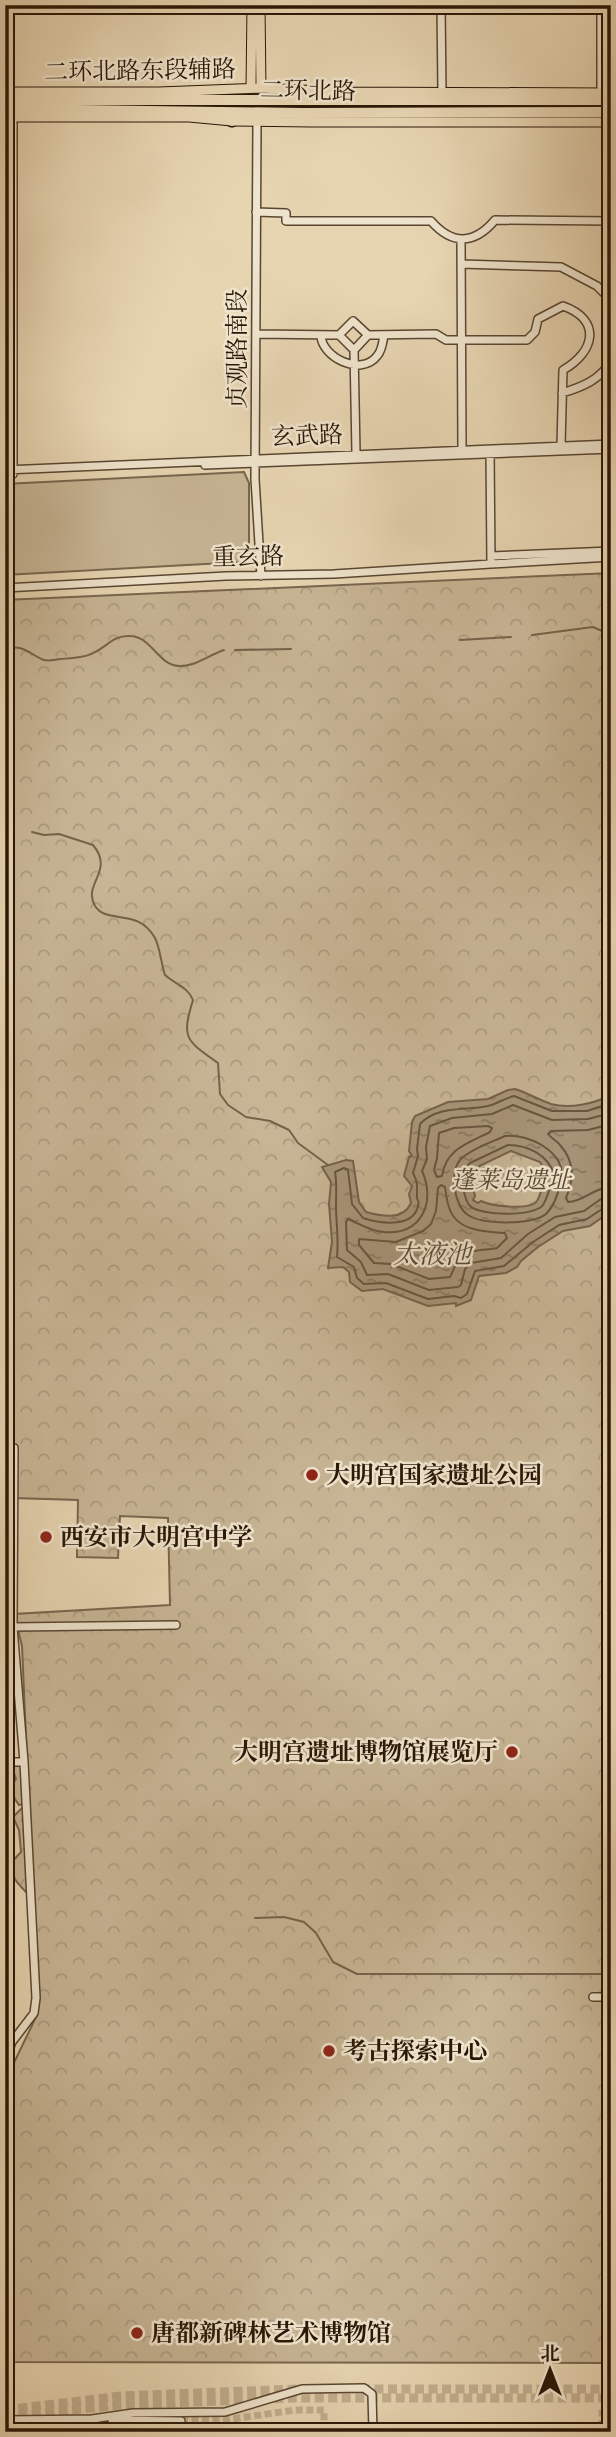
<svg xmlns="http://www.w3.org/2000/svg" width="616" height="2437" font-family="Cardo,'Noto Serif SC',serif">
	<style>
		.green { fill: #c7b595; stroke: #78664e; stroke-width: 2 }
		.forest { fill: url(#forest-crowns); stroke: #78664e; stroke-width: 2 }
		.water { fill: url(#water-ripples); stroke: #75624a; stroke-width: 2; fill-rule: evenodd }
		.lines { fill: none; stroke-linecap: round; stroke-linejoin: round }
		.shore { stroke: #68563f; stroke-width: 2 }
		.stream { stroke: #75624a; stroke-width: 2 }
		.minor-tunnel { stroke: #c1af90; stroke-width: 7; stroke-dasharray: 7 3.5; stroke-linecap: butt }
		.major-tunnel { stroke: #c1af90; stroke-width: 9; stroke-dasharray: 9 4.5; stroke-linecap: butt }
		.minor-casing { stroke: #594631; stroke-width: 10 }
		.major-casing { stroke: #2a1706; stroke-width: 11 }
		.highway-casing { stroke: #2a1706; stroke-width: 13 }
		.minor { stroke: #efe4cd; stroke-width: 7 }
		.major { stroke: #e7d5b2; stroke-width: 9 }
		.highway { stroke: #e7d5b2; stroke-width: 10 }
		.poi-dot { fill: #8f2418; stroke: #efe4cd; stroke-width: 2.5 }
		.labels { text-anchor: middle; dominant-baseline: central; stroke-width: 5; stroke-linejoin: round; paint-order: stroke }
		.street-label { font-size: 24px; fill: #2a1706; stroke: #efe4cd }
		.park-label { font-size: 24px; font-style: italic; fill: #594631; stroke: #efe4cd }
		.poi-label { font-size: 24px; font-weight: bold; fill: #2a1706; stroke: #efe4cd; text-anchor: start }
		.water-label { font-size: 26px; font-style: italic; fill: #5c4934; stroke: #efe4cd }
	</style>
	<defs>
		<pattern id="forest-crowns" width="20" height="18" patternUnits="userSpaceOnUse" patternTransform="scale(1.75)"><rect width="20" height="18" fill="#c7b595"/><path d="M2 6a3 3 0 1 1 6 0M12 15a3 3 0 1 1 6 0" fill="none" stroke="#ab9b7f"/></pattern>
		<pattern id="water-ripples" width="26" height="14" patternUnits="userSpaceOnUse" patternTransform="scale(1.75)"><rect width="26" height="14" fill="#a79478"/><path d="M2 4q2-2 4 0t4 0M15 11q2-2 4 0t4 0" fill="none" stroke="#887860"/></pattern>
	</defs>
	<rect width="100%" height="100%" fill="#e7d5b2"/>
	<filter id="stains"><feTurbulence type="fractalNoise" baseFrequency=".00286" numOctaves="4"/><feColorMatrix values="0 0 0 0 .2 0 0 0 0 .09 0 0 0 0 .02 0 0 0 .5 -.17"/></filter>
	<radialGradient id="worn" r=".72"><stop offset=".6" stop-color="#630" stop-opacity="0"/><stop offset="1" stop-color="#630" stop-opacity=".3"/></radialGradient>
	<!-- green -->
	<path class="green" d="M 244,472 L 249,483 L 249,557 L 242,562 L 5,575 L 5,484 Z"/>
	<!-- forest -->
	<path class="forest" d="M 611,573 L 611,2363 L 5,2362 L 5,2142 L 8,2075 L 38,2013 L 22,1646 L 14,1614 L 170,1605 L 168,1518 L 120,1516 L 118,1558 L 77,1557 L 78,1500 L 13,1498 L 14,1452 L 5,1452 L 5,600 Z
		M 5,1764 L 21,1764 L 23,1804 L 19,1805 C 12,1795 8,1790 16,1779 L 14,1773 L 5,1770 Z
		M 23,1807 L 28,1894 C 18,1884 11,1878 11,1863 L 21,1852 L 19,1830 L 13,1817 Z"/>
	<!-- water -->
	<path class="water" d="M 515,1089 C 528,1093 539,1100 551,1104 C 569,1109 594,1104 611,1095 L 611,1211 L 590,1226 L 563,1231 L 538,1247 L 521,1261 L 517,1267 L 506,1273 L 479,1276 L 471,1300 L 456,1306 L 456,1303 L 428,1306 L 383,1289 L 362,1291 L 350,1282 L 349,1272 L 343,1267 L 328,1268 L 332,1242 L 329,1204 L 331,1182 L 322,1167 L 346,1160 L 353,1161 L 359,1202 L 366,1212 C 381,1216 403,1221 411,1203 L 409,1194 L 412,1186 L 404,1176 L 409,1157 L 412,1156 L 409,1151 L 412,1122 L 415,1116 L 448,1102 L 488,1099 L 508,1090 ZM 511,1151 L 540,1162 L 547,1174 C 544,1182 541,1194 537,1201 C 530,1211 491,1206 481,1201 L 478,1203 L 473,1200 L 475,1196 L 469,1173 L 473,1169 Z"/>
	<g class="lines">
		<!-- shore -->
		<path class="shore" d="M 611,1103 L 587,1111 L 552,1111 L 514,1096 C 505,1098 497,1104 488,1106 C 465,1111 438,1105 420,1124 L 417,1149 L 418,1156 L 413,1173 C 418,1183 417,1184 417,1194 C 416,1203 420,1197 418,1206 C 413,1229 378,1223 363,1218 L 352,1204 L 348,1170 L 344,1168 L 335,1172 C 337,1183 336,1194 336,1206 C 336,1223 339,1239 337,1257 L 354,1267 L 357,1278 L 364,1284 L 386,1283 L 428,1299 L 454,1296 L 461,1298 L 467,1294 L 475,1271 L 504,1266 L 533,1242 L 559,1225 L 587,1219 L 605,1207 L 611,1206
			M 611,1113 L 588,1119 L 552,1120 L 513,1105 L 492,1114 L 452,1118 L 430,1126 L 426,1147 L 427,1159 L 422,1171 C 436,1201 422,1236 384,1232 C 370,1231 360,1224 348,1219 L 346,1222 L 347,1250 L 361,1262 L 367,1275 L 388,1274 L 429,1290 L 458,1287 L 461,1285 L 465,1269 L 471,1263 L 501,1258 L 528,1234 L 555,1217 L 584,1211 L 601,1199 L 611,1197
			M 611,1124 L 588,1130 L 551,1131 L 548,1134 C 551,1138 556,1140 560,1145 C 575,1162 574,1179 566,1198 L 568,1202 C 584,1202 594,1187 611,1187
			M 488,1126 L 492,1128 L 490,1132 C 468,1143 446,1149 442,1176 L 437,1177 L 434,1170 L 437,1158 L 439,1133 L 454,1128 Z
			M 505,1136 C 528,1133 568,1153 561,1180 C 559,1191 554,1206 546,1214 C 532,1225 483,1225 468,1215 C 454,1206 448,1170 462,1158 C 473,1148 492,1142 505,1136 Z
			M 508,1145 C 528,1145 548,1155 554,1174 C 551,1184 548,1197 543,1205 C 534,1217 480,1216 470,1206 C 464,1200 461,1179 463,1170 L 470,1163 Z
			M 441,1185 L 445,1187 C 446,1195 447,1203 450,1210 C 458,1231 486,1232 505,1233 L 507,1238 L 497,1248 C 483,1251 468,1248 458,1261 C 454,1266 453,1272 450,1277 L 429,1279 L 391,1264 L 374,1263 L 359,1245 L 359,1239 L 396,1242 L 423,1231 L 431,1224 L 436,1211 L 438,1188 Z"/>
		<!-- stream -->
		<path class="stream" d="M 532,635 L 593,627 L 611,635
			M 460,640 L 511,637
			M 235,650 L 291,649
			M 5,651 C 21,641 30,655 44,660 C 49,661 55,660 60,659 C 72,658 86,658 97,651 C 108,645 115,635 130,636 C 151,636 159,666 179,666 C 195,667 209,655 224,650
			M 32,832 L 44,835 L 59,834 L 93,845 C 115,871 82,884 95,906 C 107,925 138,907 155,938 C 160,948 161,963 165,975 C 175,984 188,987 193,1000 C 181,1039 186,1040 218,1063 L 220,1094 L 228,1105 L 246,1117 L 270,1121 L 289,1130 L 298,1143 L 328,1165
			M 255,1918 L 284,1917 L 304,1922 L 316,1933 L 333,1962 L 357,1974 L 611,1974"/>
		<!-- minor-tunnel -->
		<path class="minor-tunnel" d="M 611,2408 L 602,2408 L 602,2425 L 611,2425
			M 181,2421 L 225,2420 L 295,2410 L 324,2410 L 324,2430 L 182,2431"/>
		<!-- major-tunnel -->
		<path class="major-tunnel" d="M 361,2389 L 611,2389
			M 5,2410 L 121,2396 L 298,2389
			M 5,2417 L 120,2405 L 294,2398 L 611,2398"/>
		<!-- minor casing -->
		<g class="minor-casing">
			<path id="minor" d="M 441,5 L 442,93
				M 601,93 L 601,5
				M 13,117 L 13,474
				M 257,122 L 255,479 L 261,576
				M 256,212 L 286,213 L 286,221 L 431,221 C 452,245 474,245 495,220 L 611,221
				M 461,239 L 462,449
				M 461,264 L 561,267 L 597,286 L 611,300
				M 256,334 L 339,335 L 353,321 L 368,335 L 436,334 L 446,340 L 527,340 L 535,332 L 538,319 L 563,306 C 602,320 595,352 563,370 L 561,445
				M 321,335 C 321,357 361,377 377,356 C 382,351 383,341 384,335
				M 339,335 L 354,350 L 356,453
				M 354,350 L 368,335
				M 562,393 C 582,387 600,380 611,361
				M 490,450 L 491,564 L 611,557
				M 205,465 L 611,449
				M 5,470 L 611,444
				M 491,556 L 611,551
				M 5,588 L 226,576 L 334,574 L 491,564
				M 5,1447 L 14,1448 L 13,1627 L 24,1762 L 36,1998 L 34,2013 L 12,2042 L 5,2060
				M 13,1627 L 176,1625
				M 5,1762 L 24,1762
				M 593,1997 L 611,1997
				M 92,2419 L 133,2413 L 225,2412 L 302,2389 L 364,2388 L 372,2394 L 373,2432
				M 5,2420 L 96,2419
				M 112,2420 L 181,2421
				M 5,2431 L 182,2431"/>
		</g>
		<!-- major casing -->
		<g class="major-casing">
			<path id="major" d="M 260,5 L 261,88
				M 251,88 L 252,5
				M 5,92 L 159,92 L 261,88 L 340,92 L 611,93
				M 5,117 L 189,117 L 232,121 L 312,122 L 611,122"/>
		</g>
		<!-- highway casing -->
		<g class="highway-casing">
			<path id="highway" d="M 5,100 L 611,100
				M 5,109 L 302,113 L 611,112
				M 215,114 L 232,121"/>
		</g>
		<!-- minor -->
		<use href="#minor" class="minor"/>
		<!-- major -->
		<use href="#major" class="major"/>
		<!-- highway -->
		<use href="#highway" class="highway"/>
	</g>
	<!-- markers -->
	<g class="poi-dot">
		<circle cx="312" cy="1475" r="7"/>
		<circle cx="46" cy="1537" r="7"/>
		<circle cx="512" cy="1752" r="7"/>
		<circle cx="329" cy="2051" r="7"/>
		<circle cx="137" cy="2333" r="7"/>
	</g>
	<g class="labels">
		<!-- street labels -->
		<g class="street-label">
			<text transform="translate(140 71) rotate(-1)">二环北路东段辅路</text>
			<text transform="translate(308 91) rotate(1)">二环北路</text>
			<text transform="translate(237 349) rotate(-90)">贞观路南段</text>
			<text transform="translate(307 436) rotate(-2)">玄武路</text>
			<text transform="translate(248 557) rotate(-1)">重玄路</text>
		</g>
		<!-- park labels -->
		<g class="park-label">
			<text x="511" y="1180">蓬莱岛遗址</text>
		</g>
		<!-- poi labels -->
		<g class="poi-label">
			<text x="326" y="1475">大明宫国家遗址公园</text>
			<text x="60" y="1537">西安市大明宫中学</text>
			<text x="498" y="1752" text-anchor="end">大明宫遗址博物馆展览厅</text>
			<text x="343" y="2051">考古探索中心</text>
			<text x="151" y="2333">唐都新碑林艺术博物馆</text>
		</g>
		<!-- water labels -->
		<g class="water-label">
			<text x="432" y="1254">太液池</text>
		</g>
	</g>
	<!-- margin -->
	<rect width="616" height="2437" fill="none" stroke="#e7d5b2" stroke-width="28"/>
	<rect x="7" y="7" width="602" height="2423" fill="none" stroke="#2a1706" stroke-width="3.5"/>
	<rect x="14" y="14" width="588" height="2409" fill="none" stroke="#2a1706" stroke-width="2"/>
	<!-- north arrow -->
	<g transform="translate(550 2370)" stroke="#efe4cd" stroke-width="5" paint-order="stroke">
	<path d="M0-5L12 26L0 18L-12 26Z" fill="#2a1706"/>
	<text y="-10" font-size="19" font-weight="bold" text-anchor="middle" fill="#2a1706">北</text>
	</g>
	<rect width="100%" height="100%" filter="url(#stains)"/>
	<rect width="100%" height="100%" fill="url(#worn)"/>
</svg>
